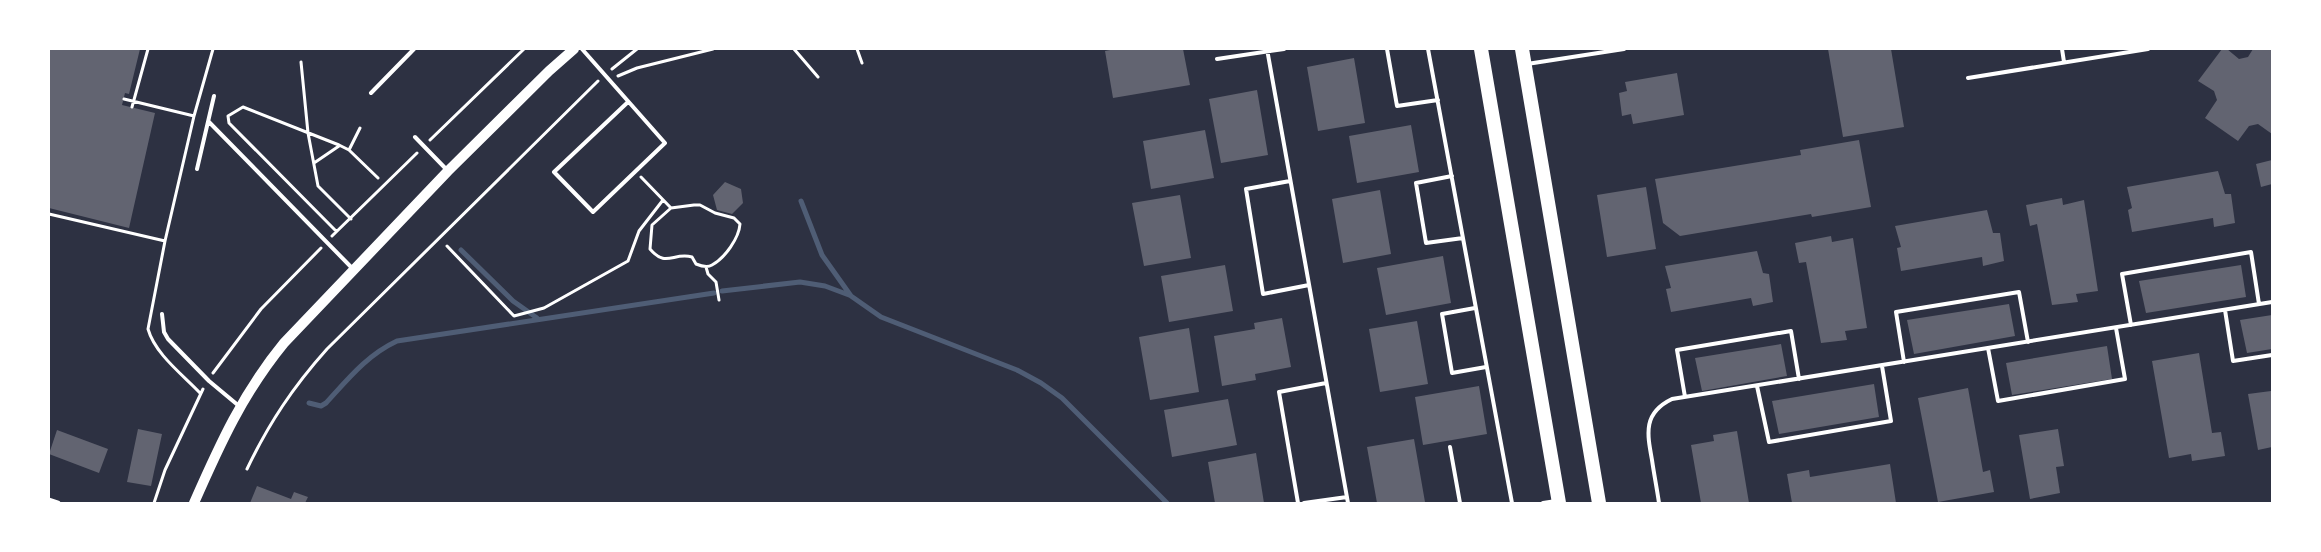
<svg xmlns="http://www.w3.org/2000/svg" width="2321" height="552" font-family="Montserrat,sans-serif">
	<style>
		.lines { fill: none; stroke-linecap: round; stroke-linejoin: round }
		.stream { stroke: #4f5d75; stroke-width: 5 }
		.building { fill: #626471 }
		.path { stroke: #fff; stroke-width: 3 }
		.service { stroke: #fff; stroke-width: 4 }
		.minor { stroke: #fff; stroke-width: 5 }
		.secondary { stroke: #fff; stroke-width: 10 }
		.trunk { stroke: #fff; stroke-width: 14 }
	</style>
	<rect width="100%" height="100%" fill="#2d3142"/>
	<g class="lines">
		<!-- stream -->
		<path class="stream" d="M 801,201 L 822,255 L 851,296 L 881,317 L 1017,370 L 1041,383 L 1062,398 L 1167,503
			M 461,250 L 513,301 L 537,318
			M 722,291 L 800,282 L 825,286 L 849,295
			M 309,403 L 321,406 L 326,403 C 348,379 367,355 397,341 L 714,293"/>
	</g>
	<!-- building -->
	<path class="building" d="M 49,49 L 140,49 L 129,94 L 125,93 L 122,105 L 155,113 L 129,228 L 49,208 Z
		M 1115,49 L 1183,49 L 1190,85 L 1113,98 L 1105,51 Z
		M 1828,49 L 1891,49 L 1904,127 L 1843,137 Z
		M 2222,49 L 2227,49 L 2239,59 L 2248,57 L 2253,49 L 2272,50 L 2272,134 L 2258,124 L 2249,126 L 2238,141 L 2205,118 L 2217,100 L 2214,91 L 2198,81 Z
		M 1354,58 L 1365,123 L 1318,131 L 1307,67 Z
		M 1677,73 L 1684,115 L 1633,124 L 1631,114 L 1622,116 L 1619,93 L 1627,91 L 1625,82 Z
		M 1257,90 L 1268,155 L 1221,163 L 1209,99 Z
		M 1411,125 L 1419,172 L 1357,183 L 1349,136 Z
		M 1205,130 L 1214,178 L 1151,189 L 1143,141 Z
		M 1859,140 L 1871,207 L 1812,217 L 1811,214 L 1680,236 L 1663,223 L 1655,179 L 1801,155 L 1800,150 Z
		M 2272,160 L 2272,184 L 2261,187 L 2256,164 Z
		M 2218,171 L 2225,194 L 2231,194 L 2235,223 L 2214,227 L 2213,218 L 2132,232 L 2128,210 L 2132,208 L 2127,187 Z
		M 725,182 L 741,189 L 743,203 L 732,214 L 717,210 L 713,195 Z
		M 1646,187 L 1656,249 L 1607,257 L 1597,195 Z
		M 1380,190 L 1391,254 L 1343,263 L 1332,199 Z
		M 1180,195 L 1191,258 L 1144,266 L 1132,203 Z
		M 2062,198 L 2063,205 L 2084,200 L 2098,291 L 2076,294 L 2078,302 L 2052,305 L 2037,224 L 2030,226 L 2026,205 Z
		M 1987,210 L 1993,233 L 2000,233 L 2004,261 L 1983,266 L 1982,257 L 1901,271 L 1897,248 L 1901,247 L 1895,226 Z
		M 1831,236 L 1832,242 L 1853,238 L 1867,328 L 1845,331 L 1847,340 L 1821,343 L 1806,262 L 1799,263 L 1795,243 Z
		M 1757,251 L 1763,273 L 1769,274 L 1773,302 L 1753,306 L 1751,298 L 1671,312 L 1666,289 L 1671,288 L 1665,266 Z
		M 1443,256 L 1451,303 L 1386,315 L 1377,268 Z
		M 1225,265 L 1233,311 L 1169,322 L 1161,276 Z
		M 2241,265 L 2246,297 L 2146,313 L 2139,281 Z
		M 2009,304 L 2015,336 L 1914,354 L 1907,320 Z
		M 2272,315 L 2272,349 L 2247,353 L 2240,320 Z
		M 1282,318 L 1291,367 L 1255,374 L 1256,380 L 1222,386 L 1214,336 L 1255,329 L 1254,323 Z
		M 1417,321 L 1428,384 L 1380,392 L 1369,329 Z
		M 1189,328 L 1199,392 L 1150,400 L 1139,337 Z
		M 1781,344 L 1787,376 L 1702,391 L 1695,358 Z
		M 2107,346 L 2112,379 L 2012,395 L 2006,363 Z
		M 2199,353 L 2212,433 L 2221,432 L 2225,456 L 2192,461 L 2191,454 L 2169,458 L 2152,361 Z
		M 1874,384 L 1879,417 L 1779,434 L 1772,401 Z
		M 1479,386 L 1487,434 L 1423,445 L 1415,397 Z
		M 1968,388 L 1983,472 L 1990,470 L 1994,492 L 1938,502 L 1918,398 Z
		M 2271,391 L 2272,447 L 2258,450 L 2248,394 Z
		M 1228,399 L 1237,445 L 1172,457 L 1164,410 Z
		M 138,429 L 162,434 L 151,486 L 127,482 Z
		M 2058,429 L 2064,466 L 2056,467 L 2060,493 L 2030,499 L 2019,435 Z
		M 57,430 L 108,449 L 99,473 L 49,454 Z
		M 1737,431 L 1749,503 L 1701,503 L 1691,445 L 1714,441 L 1713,435 Z
		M 1414,439 L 1425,502 L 1377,503 L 1367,447 Z
		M 1256,453 L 1264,503 L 1215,503 L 1208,462 Z
		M 1890,464 L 1896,503 L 1792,503 L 1787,474 L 1809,470 L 1810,477 Z
		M 257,486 L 291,499 L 294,492 L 308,497 L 305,503 L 250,503 Z"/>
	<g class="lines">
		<!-- path -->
		<path class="path" d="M 794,49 L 818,77
			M 857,49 L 862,63
			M 301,62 L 308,133 L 318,186 L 351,219
			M 612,69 L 637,49
			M 618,76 L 637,68 L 713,49
			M 124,99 L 194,116
			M 132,107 L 148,49
			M 430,140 L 524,49
			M 349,150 L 360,128
			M 314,163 L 339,146
			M 641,177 L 671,208
			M 694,205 L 700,205 L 715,213 L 734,218 L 740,224 C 739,238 725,258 712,265 C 707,268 701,266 696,264 L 692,257 C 673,252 666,268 650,249 L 652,225 L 671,208 Z
			M 49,214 L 165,241
			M 336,231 L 229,123 L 228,116 L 243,107 L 339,145 L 349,150 L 378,178
			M 332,236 L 417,153
			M 447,246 L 514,316 L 544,308 L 628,261 L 639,231 L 663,200
			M 706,267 L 708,274 L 716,282 L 719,300
			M 213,373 L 261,309 L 321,248
			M 200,393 C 183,375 155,354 148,329 L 165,241 L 194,116 L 213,49
			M 247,469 C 269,423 293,387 327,349 L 598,81
			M 154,503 L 165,470 L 203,389"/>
		<!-- service -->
		<path class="service" d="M 582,49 L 665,143 L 593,212 L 554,172 L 628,102
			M 1267,49 L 1348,503
			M 1387,49 L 1397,106 L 1438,100
			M 1428,49 L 1512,503
			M 2062,49 L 2064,62
			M 1217,59 L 1284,49
			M 1527,64 L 1624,49
			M 1968,78 L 2148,49
			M 371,93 L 414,49
			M 209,122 L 353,269
			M 415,137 L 447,170
			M 197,169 L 214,96
			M 1452,176 L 1416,183 L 1426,243 L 1463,238
			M 1290,181 L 1246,189 L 1263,294 L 1309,285
			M 1475,308 L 1442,314 L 1452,373 L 1486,367
			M 2225,310 L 2233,361 L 2272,355
			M 162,314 L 164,332 L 168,339 L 209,381 L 239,406
			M 2131,325 L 2122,274 L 2251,252 L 2259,304
			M 1988,348 L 1998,401 L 2125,379 L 2116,328
			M 1904,362 L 1896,312 L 2019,292 L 2028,342
			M 1757,386 L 1769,442 L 1891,421 L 1882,366
			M 1685,397 L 1677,350 L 1791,331 L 1799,379
			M 1450,447 L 1460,503
			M 1298,503 L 1279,392 L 1326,383
			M 1304,503 L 1347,497
			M 1543,503 L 1556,501
			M 1659,503 C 1657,489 1654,474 1652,460 C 1647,433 1643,413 1672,399 L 2272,302"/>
		<!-- minor -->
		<path class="minor" d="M 49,500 L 58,503"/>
		<!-- secondary -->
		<path class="secondary" d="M 194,503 C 220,444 243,393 284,343 L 448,171 L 549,71 L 574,49"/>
		<!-- trunk -->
		<path class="trunk" d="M 1481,49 L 1559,503
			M 1522,49 L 1599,503"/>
	</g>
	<!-- border -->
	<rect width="2321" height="552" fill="none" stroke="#ffffff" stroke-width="100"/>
</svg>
